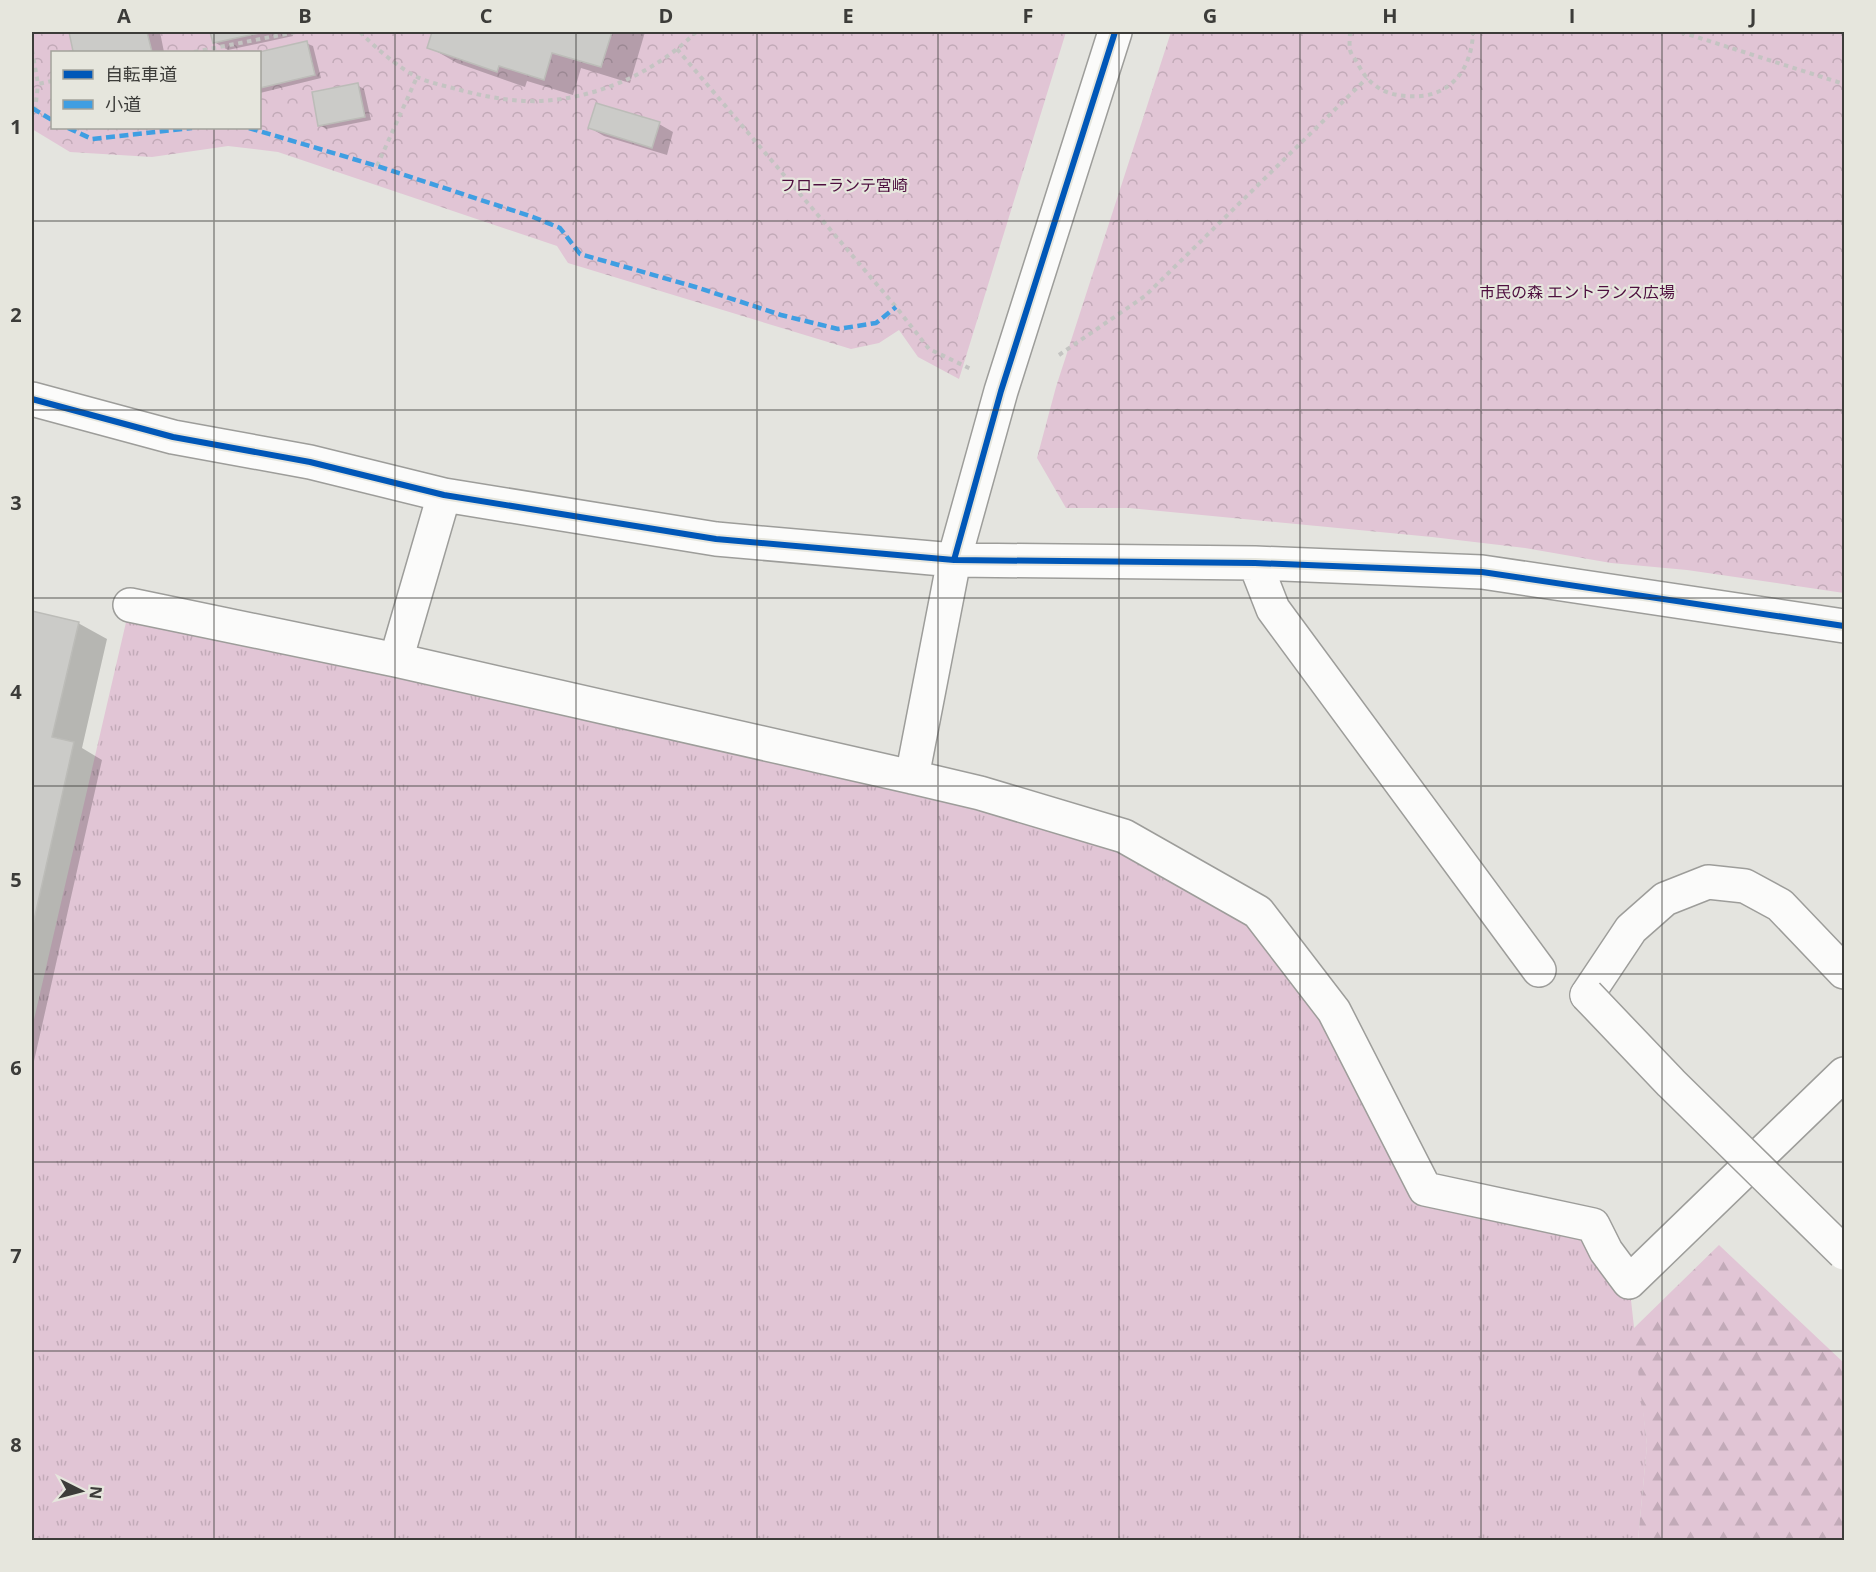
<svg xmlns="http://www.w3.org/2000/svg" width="1876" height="1572" font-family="'Open Sans','Noto Sans JP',sans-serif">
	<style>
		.grass { fill: url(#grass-tufts) }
		.forest { fill: url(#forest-firs) }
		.park { fill: url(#park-crowns); fill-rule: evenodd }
		.shadow { fill: #0003 }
		.building { fill: #cbcbc8; stroke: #bcbcb8; stroke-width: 1.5 }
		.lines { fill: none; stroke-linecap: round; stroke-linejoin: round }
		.minor-casing { stroke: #9d9d9a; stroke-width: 36 }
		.path { stroke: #c4c4c2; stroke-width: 4; stroke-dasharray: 4.5 4.5; stroke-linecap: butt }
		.minor { stroke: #fbfbfa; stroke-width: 33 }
		.minor-bridge-casing { stroke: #9d9d9a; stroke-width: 36; stroke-linecap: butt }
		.minor-bridge { stroke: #fbfbfa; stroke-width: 33 }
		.quiet { stroke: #3f9ee2; stroke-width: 4.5; stroke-dasharray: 9 4.5; stroke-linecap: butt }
		.cycleway-casing { stroke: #e6e6dd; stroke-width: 10 }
		.cycleway { stroke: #0057b8; stroke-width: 6 }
		.grid { fill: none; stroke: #3c3c39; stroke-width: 1.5; stroke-opacity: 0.55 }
		.labels { text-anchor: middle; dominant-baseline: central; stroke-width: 4.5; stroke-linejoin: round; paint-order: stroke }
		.park-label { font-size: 16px; fill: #4e0f3f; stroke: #e6e6dd }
		.neatline { fill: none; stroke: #3c3c39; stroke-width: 2 }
		.grid-label { font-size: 20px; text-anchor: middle; font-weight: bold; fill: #3c3c39 }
	</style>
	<defs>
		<pattern id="grass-tufts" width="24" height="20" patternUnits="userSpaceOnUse" patternTransform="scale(1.5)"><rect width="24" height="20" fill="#e1c5d5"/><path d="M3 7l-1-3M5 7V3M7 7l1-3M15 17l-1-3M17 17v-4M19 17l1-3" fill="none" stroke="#c2aab8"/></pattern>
		<pattern id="forest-firs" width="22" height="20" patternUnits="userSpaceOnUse" patternTransform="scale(1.5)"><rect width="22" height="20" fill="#e1c5d5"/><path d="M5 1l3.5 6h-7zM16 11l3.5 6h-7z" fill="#c2aab8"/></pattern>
		<pattern id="park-crowns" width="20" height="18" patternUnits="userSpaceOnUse" patternTransform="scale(1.5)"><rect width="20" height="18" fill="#e1c5d5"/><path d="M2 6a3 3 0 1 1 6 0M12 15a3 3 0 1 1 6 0" fill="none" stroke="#c2aab8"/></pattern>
	</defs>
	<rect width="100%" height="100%" fill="#e4e4df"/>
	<!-- grass -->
	<path class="grass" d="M 130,605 L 1124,836 L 1258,912 L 1425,1189 L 1593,1225 L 1629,1282 L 1647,1445 L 1638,1540 L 32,1540 L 32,1028 Z"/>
	<!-- forest -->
	<path class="forest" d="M 1719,1245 L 1844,1363 L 1844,1540 L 1638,1540 L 1647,1445 L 1633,1329 Z"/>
	<!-- park -->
	<path class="park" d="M 32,32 L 1066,32 L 959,379 L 918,357 L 899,330 L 879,343 L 851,349 L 568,263 L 557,246 L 278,152 L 228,146 L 152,157 L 70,152 L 32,129 ZM 52,52 L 260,52 L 260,128 L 52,128 Z
		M 1171,32 L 1844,32 L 1844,593 L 1687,570 L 1611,563 L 1525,548 L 1432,537 L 1129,508 L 1066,508 L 1037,458 L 1056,387 Z"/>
	<!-- shadow -->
	<path class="shadow" d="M 71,32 L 160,32 L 164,52 L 74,52 Z
		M 212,32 L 292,32 L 293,36 L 228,50 L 214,42 Z
		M 434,32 L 645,32 L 630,83 L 581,68 L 573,95 L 527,81 L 525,87 L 457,63 L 429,47 Z
		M 306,43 L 313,46 L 321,78 L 260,93 L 260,54 Z
		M 357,85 L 364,89 L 371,120 L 326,129 L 320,125 Z
		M 659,124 L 673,132 L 667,155 L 604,136 L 590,128 Z
		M 32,612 L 78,623 L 107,639 L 82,748 L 102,760 L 32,1070 Z"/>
	<!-- building -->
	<path class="building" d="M 69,32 L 147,32 L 152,52 L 66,52 L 73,51 Z
		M 210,32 L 264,32 L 213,43 Z
		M 432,32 L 612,32 L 601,67 L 552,53 L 544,80 L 499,66 L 497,72 L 427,48 Z
		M 307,41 L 315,75 L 260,88 L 259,52 Z
		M 358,83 L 365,117 L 318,126 L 312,92 Z
		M 596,103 L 660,122 L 652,148 L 588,128 Z
		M 32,611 L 79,622 L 52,737 L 74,742 L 32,929 Z"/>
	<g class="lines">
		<!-- minor casing -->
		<g class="minor-casing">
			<path id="minor" d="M 32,399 L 173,437 L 310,462 L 444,495 L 716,539 L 954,560 L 1255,563 L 1482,572 L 1844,626
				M 1255,563 L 1273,609 L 1539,970
				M 130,605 L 396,660 L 912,777 L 980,793 L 1124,836 L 1258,912 L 1334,1011 L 1425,1189 L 1593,1225 L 1606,1251 L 1629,1282 L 1844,1074
				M 396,660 L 444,495
				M 912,777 L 954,560 L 1001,391 L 1115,32
				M 1587,995 L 1631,929 L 1665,899 L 1708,882 L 1745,886 L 1780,905 L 1844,972"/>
		</g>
		<!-- path -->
		<path class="path" d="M 360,32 C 376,48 396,66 417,77 C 430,83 446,86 460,90 C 486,97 514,102 541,101 C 598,98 656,72 696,32
			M 1350,32 C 1350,37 1349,45 1350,50 C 1351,55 1357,61 1359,66 C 1370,86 1385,95 1407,96 C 1448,100 1472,71 1473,32
			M 1681,32 L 1844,84
			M 677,49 L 896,307 L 929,349 L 971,369
			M 32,50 L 38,84 L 52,81
			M 194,52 L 296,32
			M 35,111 L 38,84
			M 377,166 L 417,77
			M 1059,355 L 1145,296 L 1367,78"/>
		<!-- minor -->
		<use href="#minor" class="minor"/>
		<!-- minor-bridge casing -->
		<g class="minor-bridge-casing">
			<path id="minor-bridge" d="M 1587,995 L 1671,1083 L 1844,1253"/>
		</g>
		<!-- minor-bridge -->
		<use href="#minor-bridge" class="minor-bridge"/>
		<!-- quiet -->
		<path class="quiet" d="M 32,108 L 52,120
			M 68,128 L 92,139 L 192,128
			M 249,128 L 377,166 L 533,217 L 560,228 L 580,254 L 699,288 L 781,315 L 838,329 L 876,323 L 896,307"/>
		<!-- cycleway casing -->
		<g class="cycleway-casing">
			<path id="cycleway" d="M 32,399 L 173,437 L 310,462 L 444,495 L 716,539 L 954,560 L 1255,563 L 1482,572 L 1844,626
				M 954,560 L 1001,391 L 1115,32"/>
		</g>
		<!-- cycleway -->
		<use href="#cycleway" class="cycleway"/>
	</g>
	<!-- grid -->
	<path class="grid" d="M 214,32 L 214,52M 395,32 L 395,1540M 576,32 L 576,1540M 757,32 L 757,1540M 938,32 L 938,1540M 1119,32 L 1119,1540M 1300,32 L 1300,1540M 1481,32 L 1481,1540M 1662,32 L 1662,1540M 214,128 L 214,1540M 32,221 L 1844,221M 32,410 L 1844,410M 32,598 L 1844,598M 32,786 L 1844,786M 32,974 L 1844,974M 32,1162 L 1844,1162M 32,1351 L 1844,1351"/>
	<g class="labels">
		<!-- park labels -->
		<g class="park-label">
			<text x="844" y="185">フローランテ宮崎</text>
			<text x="1577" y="292">市民の森 エントランス広場</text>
		</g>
	</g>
	<!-- border -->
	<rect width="1876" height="1572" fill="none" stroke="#e6e6dd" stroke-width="66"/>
	<!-- legend -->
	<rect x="51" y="51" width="210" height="78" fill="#e6e6dd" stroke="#a2a29b" stroke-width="1.5"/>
	<rect x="63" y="70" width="30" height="9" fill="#0057b8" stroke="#a2a29b" stroke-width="1.5"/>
	<text x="105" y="81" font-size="18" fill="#3c3c39">自転車道</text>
	<rect x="63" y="100" width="30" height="9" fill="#3f9ee2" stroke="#a2a29b" stroke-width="1.5"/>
	<text x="105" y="111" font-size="18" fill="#3c3c39">小道</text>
	<!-- north arrow -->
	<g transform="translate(81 1491) rotate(96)" stroke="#e6e6dd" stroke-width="4.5" paint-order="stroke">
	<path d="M0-4.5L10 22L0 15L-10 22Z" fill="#3c3c39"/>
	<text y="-9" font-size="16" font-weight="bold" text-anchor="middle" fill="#3c3c39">N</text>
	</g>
	<rect x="33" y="33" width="1810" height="1506" class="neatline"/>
	<g class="grid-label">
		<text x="124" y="23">A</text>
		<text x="305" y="23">B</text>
		<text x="486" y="23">C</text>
		<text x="666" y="23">D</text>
		<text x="848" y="23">E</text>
		<text x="1028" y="23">F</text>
		<text x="1210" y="23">G</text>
		<text x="1390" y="23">H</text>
		<text x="1572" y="23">I</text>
		<text x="1753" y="23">J</text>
		<text x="16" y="134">1</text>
		<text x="16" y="322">2</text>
		<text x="16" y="510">3</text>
		<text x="16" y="699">4</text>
		<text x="16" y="887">5</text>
		<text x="16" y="1075">6</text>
		<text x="16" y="1263">7</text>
		<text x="16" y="1452">8</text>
	</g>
</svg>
